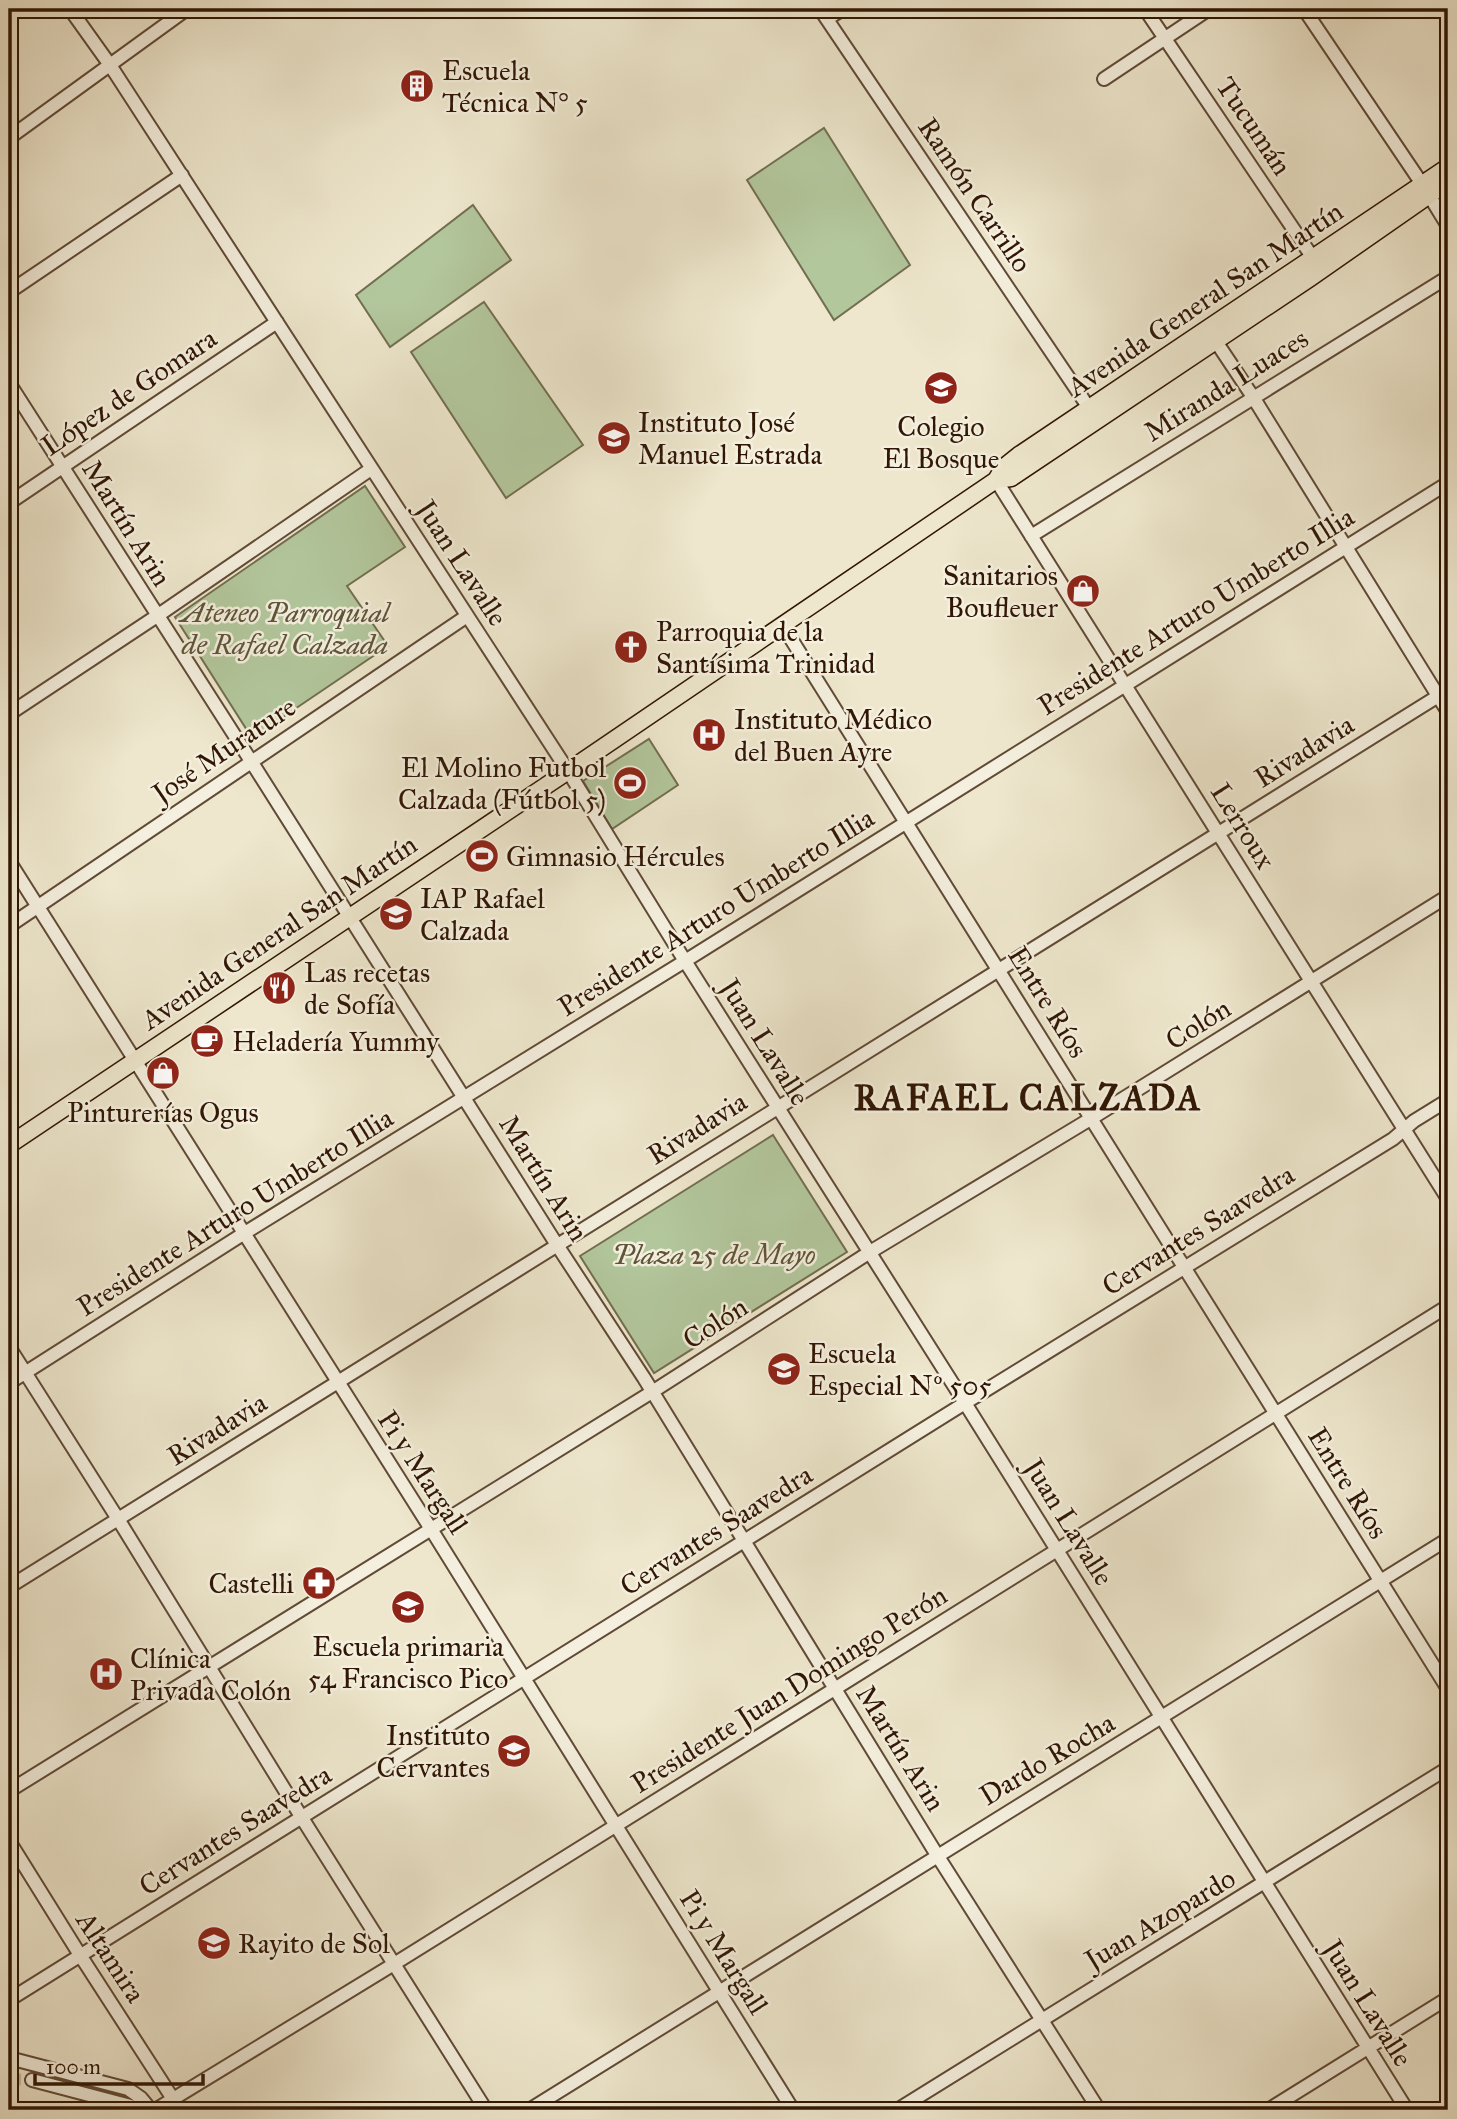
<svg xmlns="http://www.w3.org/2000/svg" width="1457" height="2119" font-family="'IM FELL Great Primer',serif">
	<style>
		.green { fill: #b3c79d; stroke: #726e50; stroke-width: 2 }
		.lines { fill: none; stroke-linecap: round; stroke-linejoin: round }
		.minor-tunnel { stroke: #c8bda5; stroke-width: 12; stroke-dasharray: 12 6; stroke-linecap: butt }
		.minor-casing { stroke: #604a36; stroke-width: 16 }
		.major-casing { stroke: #301603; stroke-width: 19 }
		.minor { stroke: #f4efde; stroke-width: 12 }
		.major { stroke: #eee7cd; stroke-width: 16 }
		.labels { text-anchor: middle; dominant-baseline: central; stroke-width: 5; stroke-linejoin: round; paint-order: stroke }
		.poi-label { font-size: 28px; fill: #301603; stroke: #f4efde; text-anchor: start }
		.street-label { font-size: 28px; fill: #301603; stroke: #f4efde }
		.park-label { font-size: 28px; font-style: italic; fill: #5e5439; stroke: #f4efde }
		.district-label { font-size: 35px; font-weight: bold; letter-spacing: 2px; fill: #301603; stroke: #f4efde }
	</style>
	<rect width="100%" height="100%" fill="#eee7cd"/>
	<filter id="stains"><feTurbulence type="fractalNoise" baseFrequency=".00286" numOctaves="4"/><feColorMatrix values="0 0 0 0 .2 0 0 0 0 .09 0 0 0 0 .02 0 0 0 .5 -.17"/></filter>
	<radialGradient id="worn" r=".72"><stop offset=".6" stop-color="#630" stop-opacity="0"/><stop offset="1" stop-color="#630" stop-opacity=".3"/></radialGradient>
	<!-- green -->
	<path class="green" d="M 824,128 L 910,265 L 834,320 L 747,180 Z
		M 473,205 L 511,260 L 390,347 L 356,295 Z
		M 484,302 L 583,445 L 506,498 L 411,352 Z
		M 365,486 L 405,547 L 347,586 L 388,646 L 252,738 L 175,617 Z
		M 649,739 L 678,785 L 612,829 L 583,781 Z
		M 773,1135 L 847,1252 L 654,1373 L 580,1256 Z"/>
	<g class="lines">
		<!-- minor-tunnel -->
		<path class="minor-tunnel" d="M 9,2079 L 32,2080"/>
		<!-- minor casing -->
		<g class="minor-casing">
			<path id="minor" d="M 70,9 L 110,65 L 568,771 L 685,961 L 965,1403 L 1407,2110
				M 820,9 L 1089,408
				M 1145,9 L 1317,264
				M 1304,9 L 1422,184
				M 827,19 L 843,9
				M 1104,79 L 1209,9
				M 9,138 L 187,9
				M 1429,195 L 1448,226
				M 9,292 L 182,175
				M 1215,340 L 1253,397 L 1448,712
				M 9,383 L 251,761 L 557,1245 L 644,1378 L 937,1855 L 1099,2110
				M 996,480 L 1448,1199
				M 9,503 L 277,322
				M 1031,536 L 1448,277
				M 783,626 L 1448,1689
				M 9,714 L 157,616 L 371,469
				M 9,861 L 431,1529 L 793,2110
				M 9,926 L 467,616
				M 9,1347 L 118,1519 L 302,1818 L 486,2110
				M 9,1383 L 243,1234 L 685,961 L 1448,483
				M 9,1587 L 1448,690
				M 9,1791 L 652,1392 L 870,1252 L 1092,1118 L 1448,896
				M 9,1841 L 80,1955 L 173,2099
				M 9,2000 L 965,1403 L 1393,1139 L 1414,1121 L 1448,1100
				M 9,2058 L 128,2089 L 141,2098 L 151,2110
				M 32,2080 L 146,2110
				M 155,2110 L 394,1964 L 1448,1306
				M 529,2110 L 1448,1539
				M 897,2110 L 1448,1768
				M 1268,2110 L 1448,1998"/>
		</g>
		<!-- major casing -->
		<g class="major-casing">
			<path id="major" d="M 996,480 L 1011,478 L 1310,278 L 1448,182
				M 9,1145 L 568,771 L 996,480 L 1004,467 L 1019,455 L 1448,167"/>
		</g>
		<!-- minor -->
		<use href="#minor" class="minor"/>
		<!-- major -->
		<use href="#major" class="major"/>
	</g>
	<!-- icons -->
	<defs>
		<g id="building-disc" transform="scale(1.75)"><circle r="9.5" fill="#8f2418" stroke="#f4efde"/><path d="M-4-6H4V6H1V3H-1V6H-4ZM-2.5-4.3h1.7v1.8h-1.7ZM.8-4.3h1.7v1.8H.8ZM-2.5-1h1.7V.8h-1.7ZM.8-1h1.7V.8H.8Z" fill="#fff"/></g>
		<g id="school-disc" transform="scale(1.75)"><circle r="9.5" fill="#8f2418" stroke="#f4efde"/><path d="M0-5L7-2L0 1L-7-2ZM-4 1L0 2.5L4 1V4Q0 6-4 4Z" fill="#fff"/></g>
		<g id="shop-disc" transform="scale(1.75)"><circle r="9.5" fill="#8f2418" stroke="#f4efde"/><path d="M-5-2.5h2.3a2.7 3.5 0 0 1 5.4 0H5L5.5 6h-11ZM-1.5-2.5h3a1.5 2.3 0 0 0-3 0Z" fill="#fff"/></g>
		<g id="church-disc" transform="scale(1.75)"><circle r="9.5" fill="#8f2418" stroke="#f4efde"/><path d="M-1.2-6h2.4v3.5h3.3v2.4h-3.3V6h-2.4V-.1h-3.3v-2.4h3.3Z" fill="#fff"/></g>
		<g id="hospital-disc" transform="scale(1.75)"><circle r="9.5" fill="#8f2418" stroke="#f4efde"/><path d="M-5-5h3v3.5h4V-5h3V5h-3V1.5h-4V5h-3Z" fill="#fff"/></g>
		<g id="stadium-disc" transform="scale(1.75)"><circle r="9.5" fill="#8f2418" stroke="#f4efde"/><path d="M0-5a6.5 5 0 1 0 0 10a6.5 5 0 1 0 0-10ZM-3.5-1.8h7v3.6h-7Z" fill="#fff"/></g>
		<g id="university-disc" transform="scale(1.75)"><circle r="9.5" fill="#8f2418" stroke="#f4efde"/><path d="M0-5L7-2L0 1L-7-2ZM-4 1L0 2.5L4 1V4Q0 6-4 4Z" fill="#fff"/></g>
		<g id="restaurant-disc" transform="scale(1.75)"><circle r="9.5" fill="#8f2418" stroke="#f4efde"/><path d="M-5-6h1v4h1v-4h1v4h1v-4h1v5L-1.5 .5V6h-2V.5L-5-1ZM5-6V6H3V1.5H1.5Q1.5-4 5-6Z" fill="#fff"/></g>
		<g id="cafe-disc" transform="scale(1.75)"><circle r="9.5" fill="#8f2418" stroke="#f4efde"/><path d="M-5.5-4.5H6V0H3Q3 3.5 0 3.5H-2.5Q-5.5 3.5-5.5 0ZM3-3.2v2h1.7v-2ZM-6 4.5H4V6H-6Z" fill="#fff"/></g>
		<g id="pharmacy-disc" transform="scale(1.75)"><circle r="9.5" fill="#8f2418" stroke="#f4efde"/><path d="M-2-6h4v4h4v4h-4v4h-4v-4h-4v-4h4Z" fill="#fff"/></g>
	</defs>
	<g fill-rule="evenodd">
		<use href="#building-disc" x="417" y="86"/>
		<use href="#school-disc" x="941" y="388"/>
		<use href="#school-disc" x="614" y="438"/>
		<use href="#shop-disc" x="1083" y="591"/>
		<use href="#church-disc" x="631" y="647"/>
		<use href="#hospital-disc" x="709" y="735"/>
		<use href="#stadium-disc" x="630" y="783"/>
		<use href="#stadium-disc" x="482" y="856"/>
		<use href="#university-disc" x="396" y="914"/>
		<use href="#restaurant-disc" x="279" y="988"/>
		<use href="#cafe-disc" x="207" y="1041"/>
		<use href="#shop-disc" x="163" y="1073"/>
		<use href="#school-disc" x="784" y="1369"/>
		<use href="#pharmacy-disc" x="319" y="1583"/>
		<use href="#school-disc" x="408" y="1607"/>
		<use href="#hospital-disc" x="106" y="1674"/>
		<use href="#school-disc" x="514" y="1751"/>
		<use href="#school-disc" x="214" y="1943"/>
	</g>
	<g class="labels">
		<!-- poi labels -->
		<g class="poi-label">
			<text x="442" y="70">Escuela<tspan x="442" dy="32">Técnica N° 5</tspan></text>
			<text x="638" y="422">Instituto José<tspan x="638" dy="32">Manuel Estrada</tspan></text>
			<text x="941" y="426" text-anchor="middle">Colegio<tspan x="941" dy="32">El Bosque</tspan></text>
			<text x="1058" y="575" text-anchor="end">Sanitarios<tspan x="1058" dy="32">Boufleuer</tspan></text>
			<text x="656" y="631">Parroquia de la<tspan x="656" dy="32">Santísima Trinidad</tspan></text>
			<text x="734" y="719">Instituto Médico<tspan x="734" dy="32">del Buen Ayre</tspan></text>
			<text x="606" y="767" text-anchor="end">El Molino Futbol<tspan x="606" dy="32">Calzada (Fútbol 5)</tspan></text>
			<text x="506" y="856">Gimnasio Hércules</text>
			<text x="420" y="898">IAP Rafael<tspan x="420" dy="32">Calzada</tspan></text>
			<text x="304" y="972">Las recetas<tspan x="304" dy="32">de Sofía</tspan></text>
			<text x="232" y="1041">Heladería Yummy</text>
			<text x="163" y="1112" text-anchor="middle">Pinturerías Ogus</text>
			<text x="808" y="1353">Escuela<tspan x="808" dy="32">Especial Nº 505</tspan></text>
			<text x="294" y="1583" text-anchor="end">Castelli</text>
			<text x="408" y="1646" text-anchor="middle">Escuela primaria<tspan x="408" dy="32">54 Francisco Pico</tspan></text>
			<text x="130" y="1658">Clínica<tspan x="130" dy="32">Privada Colón</tspan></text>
			<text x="490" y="1735" text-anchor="end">Instituto<tspan x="490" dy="32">Cervantes</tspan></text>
			<text x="238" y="1943">Rayito de Sol</text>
		</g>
		<!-- street labels -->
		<g class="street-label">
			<text transform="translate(1254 126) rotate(56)">Tucumán</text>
			<text transform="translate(975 195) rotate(56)">Ramón Carrillo</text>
			<text transform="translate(1205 299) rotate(-34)">Avenida General San Martín</text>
			<text transform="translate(1226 385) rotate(-32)">Miranda Luaces</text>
			<text transform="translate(129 392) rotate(-34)">López de Gomara</text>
			<text transform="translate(127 523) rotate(58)">Martín Arin</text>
			<text transform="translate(462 563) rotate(57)">Juan Lavalle</text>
			<text transform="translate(1196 611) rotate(-32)">Presidente Arturo Umberto Illia</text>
			<text transform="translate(224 750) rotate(-34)">José Murature</text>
			<text transform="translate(1304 751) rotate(-32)">Rivadavia</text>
			<text transform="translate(1243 826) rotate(58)">Lerroux</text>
			<text transform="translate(716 912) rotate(-32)">Presidente Arturo Umberto Illia</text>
			<text transform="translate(279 932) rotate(-34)">Avenida General San Martín</text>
			<text transform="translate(1048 1002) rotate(58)">Entre Ríos</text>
			<text transform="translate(1198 1024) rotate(-32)">Colón</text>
			<text transform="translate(765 1042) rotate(58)">Juan Lavalle</text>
			<text transform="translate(697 1128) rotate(-32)">Rivadavia</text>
			<text transform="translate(544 1178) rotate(58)">Martín Arin</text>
			<text transform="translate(235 1212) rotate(-32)">Presidente Arturo Umberto Illia</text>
			<text transform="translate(1198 1230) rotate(-32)">Cervantes Saavedra</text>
			<text transform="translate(715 1323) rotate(-33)">Colón</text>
			<text transform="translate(217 1429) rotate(-32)">Rivadavia</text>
			<text transform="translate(423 1472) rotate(57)">Pi y Margall</text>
			<text transform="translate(1348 1483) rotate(58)">Entre Ríos</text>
			<text transform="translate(1069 1522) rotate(58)">Juan Lavalle</text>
			<text transform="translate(716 1530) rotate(-32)">Cervantes Saavedra</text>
			<text transform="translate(789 1689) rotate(-32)">Presidente Juan Domingo Perón</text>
			<text transform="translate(901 1748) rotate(58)">Martín Arin</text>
			<text transform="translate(1047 1759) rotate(-31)">Dardo Rocha</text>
			<text transform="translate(235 1830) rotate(-32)">Cervantes Saavedra</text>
			<text transform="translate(1160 1919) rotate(-31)">Juan Azopardo</text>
			<text transform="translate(724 1952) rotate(58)">Pi y Margall</text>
			<text transform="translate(111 1957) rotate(57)">Altamira</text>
			<text transform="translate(1368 2003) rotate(58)">Juan Lavalle</text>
		</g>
		<!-- park labels -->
		<g class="park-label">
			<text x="285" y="612">Ateneo Parroquial<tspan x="285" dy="32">de Rafael Calzada</tspan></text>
			<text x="714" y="1254">Plaza 25 de Mayo</text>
		</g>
		<!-- district labels -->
		<g class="district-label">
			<text x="1028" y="1098">RAFAEL CALZADA</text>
		</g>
	</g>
	<!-- margin -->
	<rect width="1457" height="2119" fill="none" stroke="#eee7cd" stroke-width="35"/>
	<rect x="10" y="10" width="1436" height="2098" fill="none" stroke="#301603" stroke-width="3.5"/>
	<rect x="18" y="18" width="1422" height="2084" fill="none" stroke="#301603" stroke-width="2"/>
	<!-- scale -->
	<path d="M35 2074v10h168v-10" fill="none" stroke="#301603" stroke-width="3.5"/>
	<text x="46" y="2074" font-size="21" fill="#301603" stroke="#f4efde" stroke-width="5" paint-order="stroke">100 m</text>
	<rect width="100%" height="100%" filter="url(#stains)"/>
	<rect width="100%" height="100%" fill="url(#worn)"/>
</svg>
